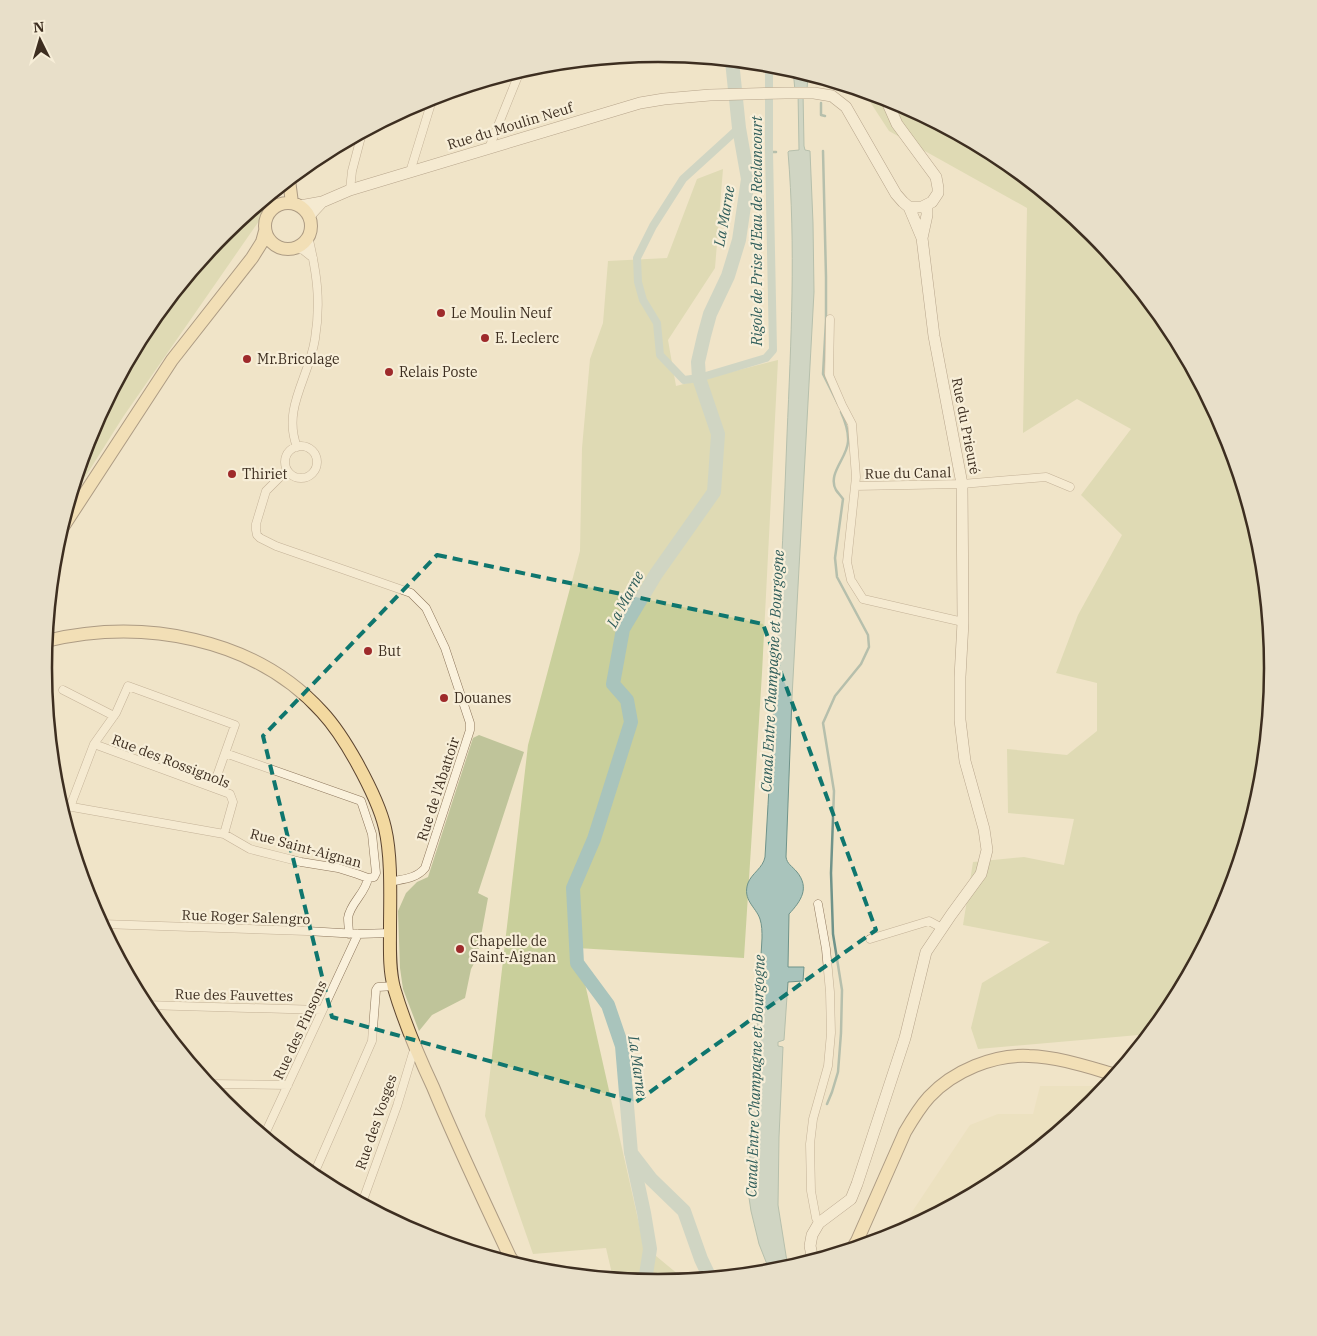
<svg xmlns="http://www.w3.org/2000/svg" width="1317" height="1336" font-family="'IBM Plex Serif',serif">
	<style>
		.farmland { fill: #e6deb5 }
		.green { fill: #c9cf9b }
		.cemetery { fill: #bfc49a }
		.water { fill: #a9c4bc; stroke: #6f938a }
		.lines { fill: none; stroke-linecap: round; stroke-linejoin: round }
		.stream { stroke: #6f938a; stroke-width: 2.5 }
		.canal { stroke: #a9c4bc; stroke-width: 8 }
		.river { stroke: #a9c4bc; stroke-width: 14 }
		.street-casing { stroke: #8d765c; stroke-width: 9 }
		.secondary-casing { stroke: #6f573f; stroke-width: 12 }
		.primary-casing { stroke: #5b4430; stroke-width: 14 }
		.street { stroke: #faf1dc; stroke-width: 8 }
		.secondary { stroke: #faf1dc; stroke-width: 11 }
		.primary { stroke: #f3d9a0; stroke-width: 12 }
		.marked { fill: none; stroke: #0f766e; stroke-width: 4; stroke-dasharray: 10 6; stroke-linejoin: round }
		.poi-dot { fill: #9e2a2b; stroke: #f7eed8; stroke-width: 2 }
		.labels { text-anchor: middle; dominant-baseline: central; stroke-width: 4.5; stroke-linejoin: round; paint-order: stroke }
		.street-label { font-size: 14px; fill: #3d2e20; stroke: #f7eed8 }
		.poi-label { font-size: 14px; fill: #3d2e20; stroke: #f7eed8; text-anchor: start }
		.water-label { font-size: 15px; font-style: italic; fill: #2f5d5a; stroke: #f7eed8 }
		.rim { fill: none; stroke: #3d2e20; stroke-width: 2.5 }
	</style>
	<rect width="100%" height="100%" fill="#f0e4c8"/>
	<!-- farmland -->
	<path class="farmland" d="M 1040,1086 L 1107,1086 L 1093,1103 L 1000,1179 L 905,1230 L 910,1215 L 970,1125 L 998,1114 L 1033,1114 Z"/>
	<!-- green -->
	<path class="green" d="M 863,91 L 894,100 L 1000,157 L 1093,234 L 1170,327 L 1227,433 L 1261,548 L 1269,629 L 1273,668 L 1261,788 L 1226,904 L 1169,1010 L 1150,1034 L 978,1049 L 971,1028 L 982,983 L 1050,942 L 963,925 L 973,862 L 1024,857 L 1064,865 L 1074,819 L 1008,813 L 1007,749 L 1067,755 L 1097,731 L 1097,683 L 1056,673 L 1078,615 L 1122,535 L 1081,495 L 1131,429 L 1077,399 L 1023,433 L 1027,208 L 889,131 Z
		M 723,169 L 715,268 L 668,340 L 676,386 L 778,360 L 762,673 L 744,958 L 577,948 L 644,1246 L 685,1280 L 658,1283 L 613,1278 L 606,1248 L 533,1254 L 485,1116 L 528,745 L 580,551 L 582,448 L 590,359 L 603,323 L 608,261 L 667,258 L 697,179 Z
		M 278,189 L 277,195 L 123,417 L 70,501 L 91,432 L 148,326 L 224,233 Z"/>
	<!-- cemetery -->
	<path class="cemetery" d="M 479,735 L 524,752 L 478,893 L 488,898 L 477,958 L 471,969 L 465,998 L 432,1015 L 419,1031 L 403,989 L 400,968 L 398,911 L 406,893 L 417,882 L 428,877 L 473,738 Z"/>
	<!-- water -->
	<path class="water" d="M 793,69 L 808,74 L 807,90 L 803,92 L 804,146 L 805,150 L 810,151 L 813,223 L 814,292 L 792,697 L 786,857 C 787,864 792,866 797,872 C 810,888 801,901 789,914 L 788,967 L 804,967 L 803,981 L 788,982 L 784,1040 L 778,1042 L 778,1046 L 783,1047 L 779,1137 L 778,1205 L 788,1268 L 770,1272 L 759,1244 L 751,1211 L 748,1191 L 762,938 C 762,932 762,925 760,919 C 756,907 742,900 748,883 C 752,873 763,868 765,857 C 773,717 782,576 787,435 C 791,341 796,247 788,152 L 789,151 L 799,150 L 798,91 L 795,91 Z"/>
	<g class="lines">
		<!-- stream -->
		<path class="stream" d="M 821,103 L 821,115 L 825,116
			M 823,151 L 826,277 L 826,321 L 823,374 L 838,404
			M 769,152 L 776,152
			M 827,1104 L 832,1092 L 838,1072 L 841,1033 L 842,990 L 833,934 L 831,873 L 834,791 L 823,723 L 835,696 L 861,664 L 869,647 L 868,635 L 837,577 L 835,558 L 843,499 C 841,496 838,493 836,490 C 827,474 847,458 848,442 C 849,432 845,421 841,412"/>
		<!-- canal -->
		<path class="canal" d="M 739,128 L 683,179 L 653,226 L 637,258 L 638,282 L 643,300 L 657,323 L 660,355 L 684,380 L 699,378 L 766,358 L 773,350 L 769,152 L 769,64"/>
		<!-- river -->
		<path class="river" d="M 632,1157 L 644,1213 L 650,1249 L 645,1281
			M 710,1278 L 701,1259 L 684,1211 L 651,1179 L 631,1153 L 622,1046 L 608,1005 L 577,963 L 573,888 L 594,839 L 631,722 L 627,700 L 613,684 L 623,629 L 656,574 L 714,492 L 718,434 L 699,378 L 698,362 L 704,336 L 710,314 L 728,276 L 739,240 L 748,179 L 739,128 L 732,61"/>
		<!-- street casing -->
		<g class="street-casing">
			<path id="street" d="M 489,148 L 520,71
				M 410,172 L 433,97
				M 350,190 L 352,171 L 362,133
				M 295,248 L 303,250 L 313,258
				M 830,319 L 829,375 L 842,405 L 852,424 L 856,477 L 847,562 L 851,580 L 863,599 L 963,622
				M285 462a16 16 0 1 1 32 0a16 16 0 1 1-32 0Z
				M 297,447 C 282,408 309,378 315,339 C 321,302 317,273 308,236
				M 287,470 L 266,491 L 256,524 L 256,530 L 257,535 L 260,538 L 276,546 L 411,593 L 426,608 L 445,648 L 470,723 L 470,730 L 425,868 C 416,879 403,879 389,882
				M 855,486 L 962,484 L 1046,477 L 1070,487
				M 63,690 L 114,716
				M 94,744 L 230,794 L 233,802 L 224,834
				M 225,753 L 361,801 L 372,834 L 376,873 L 374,877 L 368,878
				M 61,805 L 224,834 L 250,849 L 301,862 L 338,868 L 357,874 L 368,878 C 366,893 350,903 348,918 C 348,923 349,929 349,934
				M 70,807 L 94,744 L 116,713 L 128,686 L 235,725 L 213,787
				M 818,904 L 826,949 L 830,992 L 831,1033 L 828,1066 L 813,1119 L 810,1144 L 811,1191 L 816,1218 L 819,1223
				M 102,924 L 307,931 L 358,934 L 390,933
				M 870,939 L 929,921 L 942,928
				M 145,1005 L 322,1010
				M 208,1084 L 288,1085
				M 264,1136 L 358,934
				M 313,1176 L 372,1041 L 376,990 L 378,987 L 394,986
				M 362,1203 L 397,1106 L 413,1053 L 417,1051"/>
		</g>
		<!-- secondary casing -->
		<g class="secondary-casing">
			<path id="secondary" d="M 300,206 L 322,202 L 350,190 L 640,103 L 664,99 L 710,95 L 785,93 L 814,93 L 832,96 L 846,107 L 896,194 L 903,202 L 909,207 L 922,207 L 932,202 L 938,193 L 938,188 L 936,177 L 897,124 L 885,97
				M 309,216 L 322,202
				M 922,238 L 927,215 L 927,205
				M 813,1260 L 810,1246 L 812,1235 L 819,1223 L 851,1199 L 857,1184 L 905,1038 L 926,952 L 951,915 L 981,874 L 987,850 L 984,829 L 965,761 L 960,720 L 960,677 L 963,622 L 962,484 L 934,336 L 922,238 L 909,207"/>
		</g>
		<!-- primary casing -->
		<g class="primary-casing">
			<path id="primary" d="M 289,180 L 292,203
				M265 226a23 23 0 1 1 46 0a23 23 0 1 1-46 0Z
				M 61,530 L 172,360 L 252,258 L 262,242 L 265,231
				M 46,641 C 142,618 254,637 322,712 C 336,727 347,745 357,763 C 368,783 380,806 385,828 C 392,858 390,899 390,930 C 390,949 389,969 394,988 C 404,1022 418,1055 433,1087 C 457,1145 484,1201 510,1257 L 515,1264
				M 852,1249 L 857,1241 L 905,1132 C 912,1120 919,1108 929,1097 C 953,1071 994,1054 1029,1056 C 1059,1057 1088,1067 1116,1075"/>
		</g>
		<!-- street -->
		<use href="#street" class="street"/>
		<!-- secondary -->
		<use href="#secondary" class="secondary"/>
		<!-- primary -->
		<use href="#primary" class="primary"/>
	</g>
	<!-- marked area -->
	<path d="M0 0H1317V1336H0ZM 437,555 L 763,624 L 876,930 L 636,1102 L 332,1017 L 263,736 Z" fill="#f0e4c8" fill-opacity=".55" fill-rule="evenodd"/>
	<path class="marked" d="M 437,555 L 763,624 L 876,930 L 636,1102 L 332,1017 L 263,736 Z"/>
	<!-- markers -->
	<g class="poi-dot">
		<circle cx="441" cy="313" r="5"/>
		<circle cx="485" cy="338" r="5"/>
		<circle cx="247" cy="359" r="5"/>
		<circle cx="389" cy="372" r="5"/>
		<circle cx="232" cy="474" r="5"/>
		<circle cx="368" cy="651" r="5"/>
		<circle cx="444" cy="698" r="5"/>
		<circle cx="460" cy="949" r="5"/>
	</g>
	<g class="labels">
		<!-- street labels -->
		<g class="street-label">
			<text transform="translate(510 126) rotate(-17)">Rue du Moulin Neuf</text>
			<text transform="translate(966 426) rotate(79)">Rue du Prieuré</text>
			<text transform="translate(908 473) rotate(-1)">Rue du Canal</text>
			<text transform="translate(171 761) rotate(21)">Rue des Rossignols</text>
			<text transform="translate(438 789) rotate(-72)">Rue de l'Abattoir</text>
			<text transform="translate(306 848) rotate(15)">Rue Saint-Aignan</text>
			<text transform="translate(246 917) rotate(2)">Rue Roger Salengro</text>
			<text transform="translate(234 995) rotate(1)">Rue des Fauvettes</text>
			<text transform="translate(300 1030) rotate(-65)">Rue des Pinsons</text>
			<text transform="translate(376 1122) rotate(-71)">Rue des Vosges</text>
		</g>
		<!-- poi labels -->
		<g class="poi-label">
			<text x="451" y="313">Le Moulin Neuf</text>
			<text x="495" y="338">E. Leclerc</text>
			<text x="257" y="359">Mr.Bricolage</text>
			<text x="399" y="372">Relais Poste</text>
			<text x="242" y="474">Thiriet</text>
			<text x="378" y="651">But</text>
			<text x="454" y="698">Douanes</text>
			<text x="470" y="941">Chapelle de<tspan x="470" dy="16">Saint-Aignan</tspan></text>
		</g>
		<!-- water labels -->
		<g class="water-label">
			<text transform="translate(724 216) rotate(-80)">La Marne</text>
			<text transform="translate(756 231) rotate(-90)">Rigole de Prise d'Eau de Reclancourt</text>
			<text transform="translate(625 599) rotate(-62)">La Marne</text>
			<text transform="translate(772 671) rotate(-87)">Canal Entre Champagne et Bourgogne</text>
			<text transform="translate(638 1066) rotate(82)">La Marne</text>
			<text transform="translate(755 1076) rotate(-88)">Canal Entre Champagne et Bourgogne</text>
		</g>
	</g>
	<!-- crop -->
	<path d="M0 0H1317V1336H0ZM52 668a606 606 0 1 1 1212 0a606 606 0 1 1-1212 0Z" fill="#e8dfc9" fill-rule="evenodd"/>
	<path class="rim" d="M52 668a606 606 0 1 1 1212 0a606 606 0 1 1-1212 0Z"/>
	<!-- north arrow -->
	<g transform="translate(40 40) rotate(355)" stroke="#f7eed8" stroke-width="4" paint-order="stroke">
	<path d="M0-4L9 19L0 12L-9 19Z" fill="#3d2e20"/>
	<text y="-8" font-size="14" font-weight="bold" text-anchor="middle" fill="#3d2e20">N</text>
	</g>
</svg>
